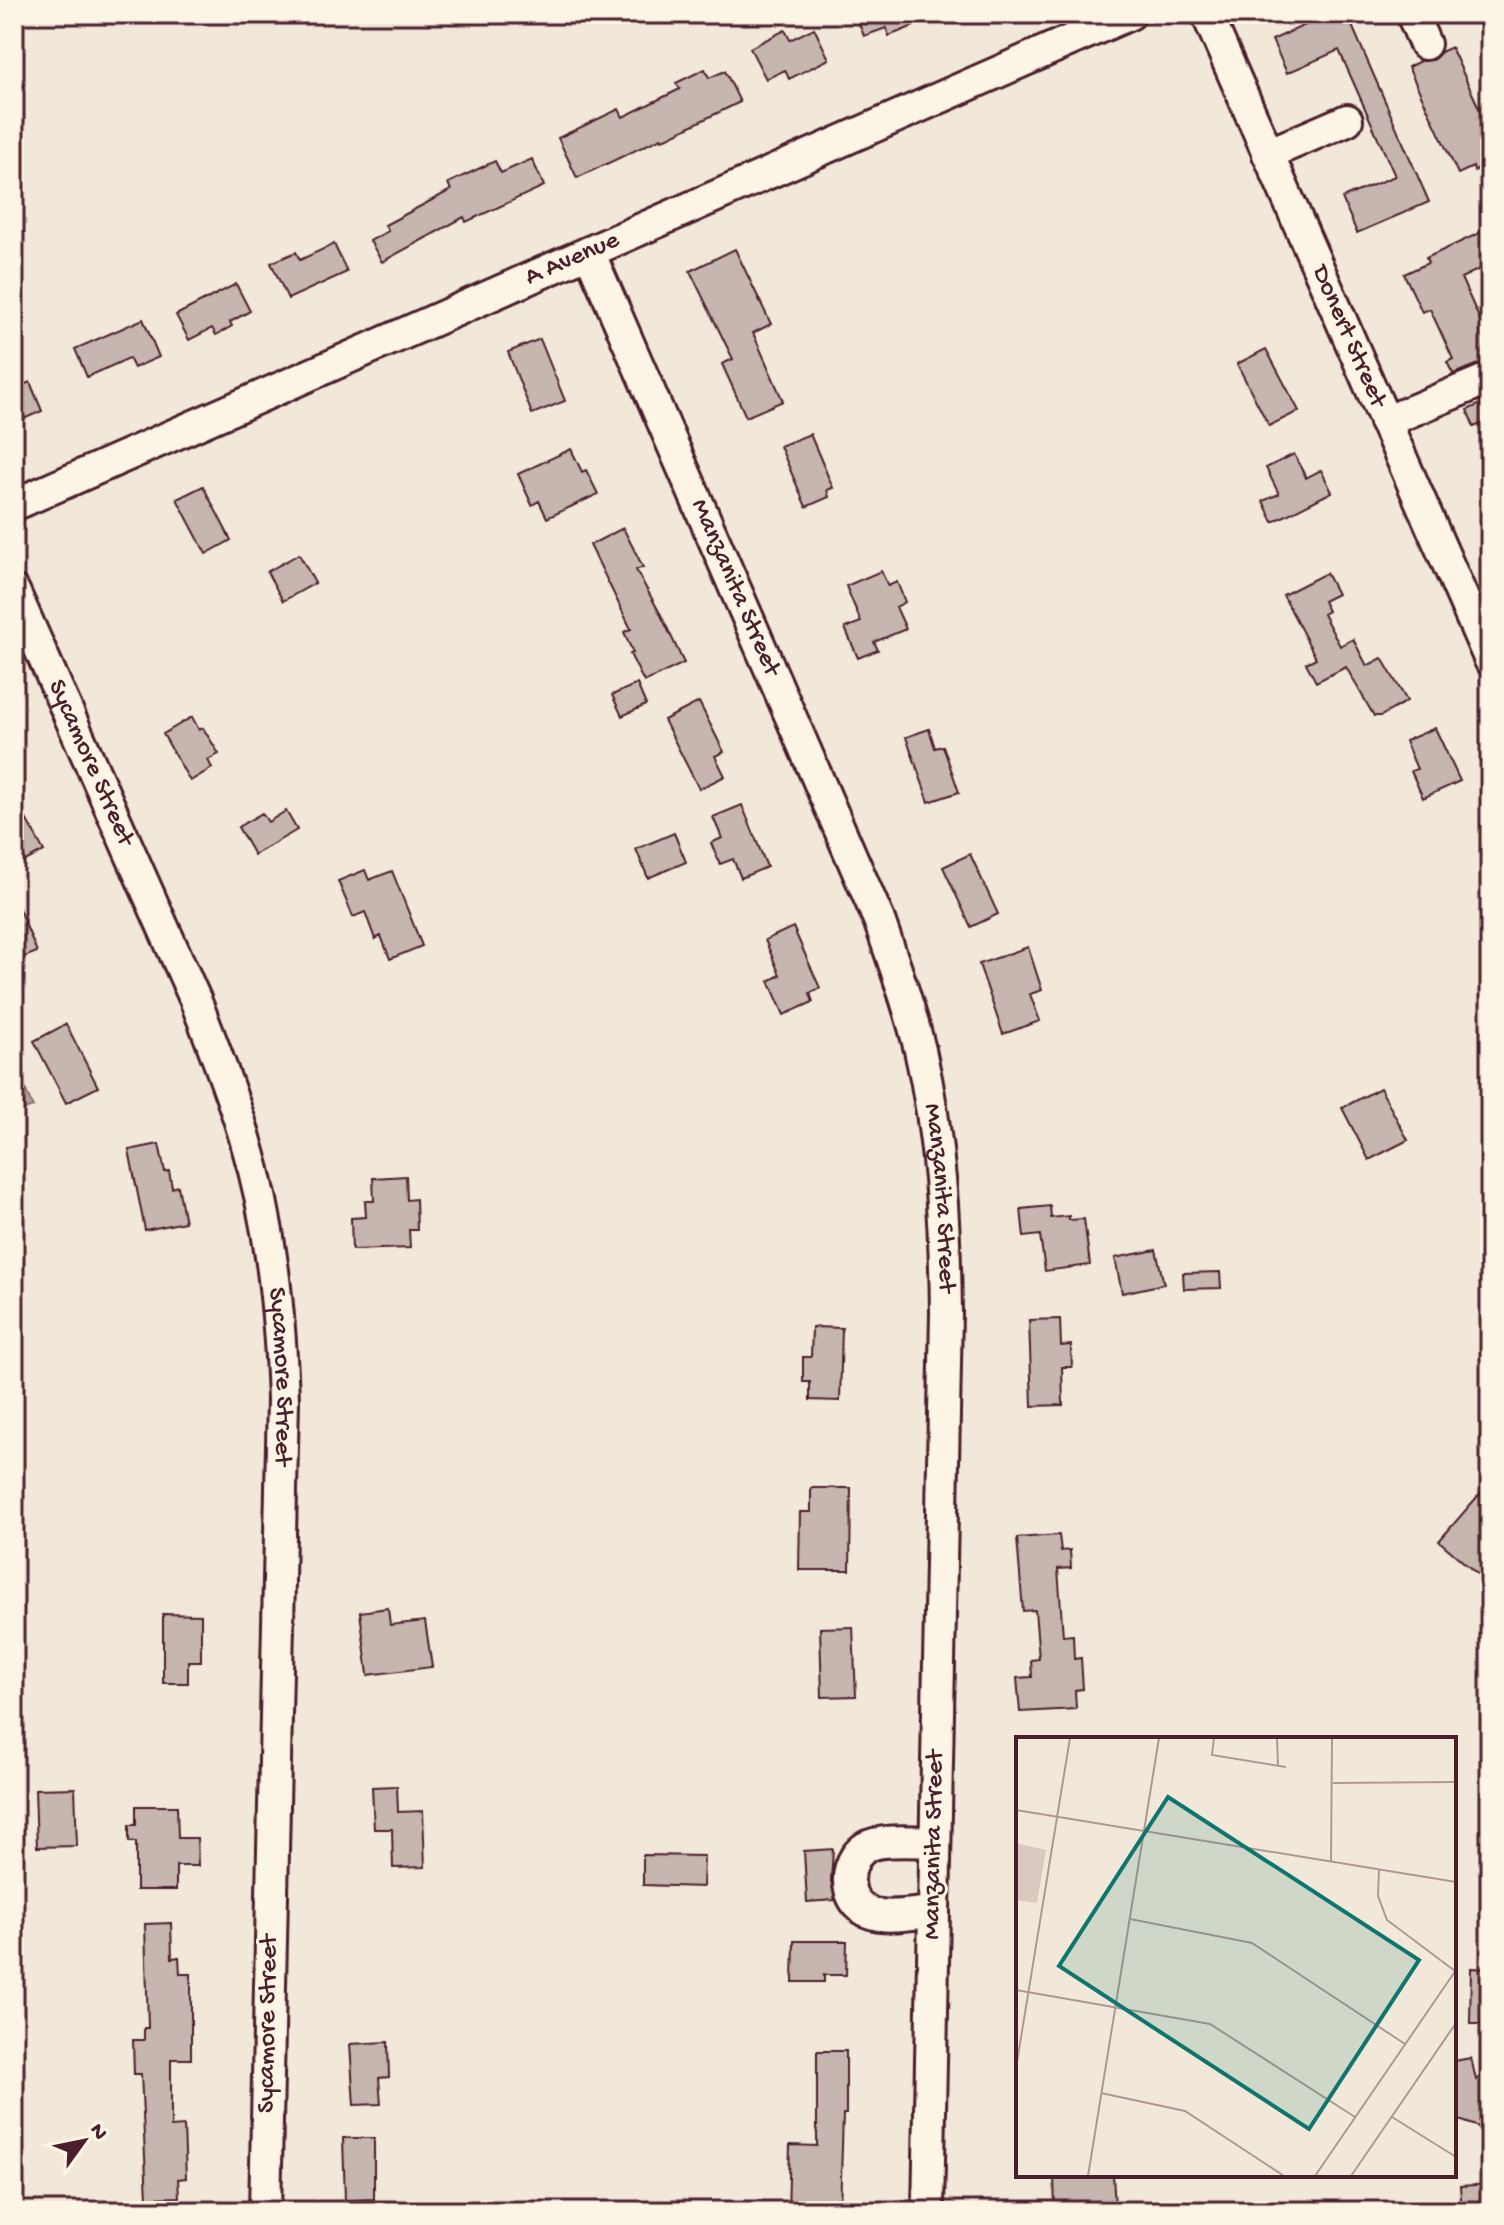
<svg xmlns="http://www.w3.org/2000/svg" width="1504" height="2225" font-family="'Gochi Hand',sans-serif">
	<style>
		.water { fill: #b6a19c; stroke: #8b6d6f; stroke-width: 2 }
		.building { fill: #c7b6af; stroke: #4a1f2b; stroke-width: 2 }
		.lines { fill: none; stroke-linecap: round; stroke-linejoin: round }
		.minor-casing { stroke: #4a1f2b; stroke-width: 36 }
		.minor { stroke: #fcf5e5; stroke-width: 30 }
		.labels { text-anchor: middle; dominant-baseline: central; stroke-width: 6; stroke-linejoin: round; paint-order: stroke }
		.street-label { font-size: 26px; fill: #4a1f2b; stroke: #fcf5e5 }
		.inset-road { fill: none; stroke: #ae9894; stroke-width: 2 }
		.view { fill: #0f766e; fill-opacity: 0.15; stroke: #0f766e; stroke-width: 4 }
		.inset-edge { fill: none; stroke: #4a1f2b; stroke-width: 4 }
	</style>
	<rect width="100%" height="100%" fill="#f1e8da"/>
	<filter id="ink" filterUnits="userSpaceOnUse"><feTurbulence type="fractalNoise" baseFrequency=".0125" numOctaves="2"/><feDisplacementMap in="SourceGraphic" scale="16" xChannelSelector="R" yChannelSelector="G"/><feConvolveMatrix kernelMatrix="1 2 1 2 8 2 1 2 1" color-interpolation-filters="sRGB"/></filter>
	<g filter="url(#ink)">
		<!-- water -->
		<path class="water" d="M 20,1077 L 33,1107 L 16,1113 L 14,1107 L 14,1080 Z"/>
		<!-- building -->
		<path class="building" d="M 855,14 L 941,14 L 941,15 L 889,36 L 886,28 L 864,36 Z
			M 1329,14 L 1347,14 L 1429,202 L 1357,233 L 1342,198 L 1395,176 L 1339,50 L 1287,73 L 1272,40 Z
			M 814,28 L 829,59 L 789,79 L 785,70 L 766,79 L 750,48 L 785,30 L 790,40 Z
			M 1451,47 L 1490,132 L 1490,164 L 1474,171 L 1473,167 L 1458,174 L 1408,67 L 1420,61 L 1433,60 L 1441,52 Z
			M 705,69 L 709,78 L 725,71 L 740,102 L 662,140 L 661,138 L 577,178 L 558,138 L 619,109 L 623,117 L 680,89 L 676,83 Z
			M 532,159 L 544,186 L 466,222 L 464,217 L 382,262 L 370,241 L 388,231 L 385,225 L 451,190 L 448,183 L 495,161 L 501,173 Z
			M 1490,228 L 1490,264 L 1461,278 L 1490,342 L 1490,360 L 1453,374 L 1447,362 L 1453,359 L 1430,309 L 1422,312 L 1404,274 L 1428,263 L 1426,258 Z
			M 334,244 L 347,272 L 288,299 L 271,263 L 296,252 L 300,260 Z
			M 735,249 L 771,324 L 753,333 L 783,401 L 746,417 L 722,364 L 733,359 L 690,271 Z
			M 236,284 L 250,311 L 230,322 L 232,326 L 216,335 L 212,328 L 189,340 L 176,315 Z
			M 143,319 L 159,357 L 134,368 L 129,358 L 87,377 L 75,349 Z
			M 540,339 L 565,401 L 532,414 L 508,352 Z
			M 1266,349 L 1299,411 L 1269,426 L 1237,364 Z
			M 30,382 L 42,411 L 14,423 L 14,389 Z
			M 1490,400 L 1490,420 L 1474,427 L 1467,410 Z
			M 810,434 L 833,488 L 827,490 L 829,497 L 806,507 L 780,446 Z
			M 571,449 L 582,472 L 586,470 L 598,494 L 547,518 L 539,501 L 532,505 L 518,474 Z
			M 1294,454 L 1306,478 L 1321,470 L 1332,492 L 1273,522 L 1263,501 L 1279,494 L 1266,468 Z
			M 203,486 L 231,540 L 206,554 L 177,499 Z
			M 623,528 L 643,567 L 636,570 L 661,615 L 684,663 L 644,682 L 630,654 L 633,653 L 624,632 L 631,629 L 590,545 Z
			M 299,554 L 315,583 L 283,601 L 267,572 Z
			M 881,571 L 888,586 L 897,582 L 905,602 L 896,607 L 906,629 L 874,642 L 878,650 L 858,658 L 845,628 L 861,622 L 846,586 Z
			M 1326,573 L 1337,594 L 1323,601 L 1328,611 L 1323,614 L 1340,646 L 1353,639 L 1367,666 L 1382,658 L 1407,701 L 1381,716 L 1374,716 L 1346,667 L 1316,682 L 1306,663 L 1316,658 L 1283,595 Z
			M 637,684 L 646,705 L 622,716 L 612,695 Z
			M 699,702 L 724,752 L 715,756 L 725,776 L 699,789 L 664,720 Z
			M 192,717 L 199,730 L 203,728 L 219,754 L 208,760 L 212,768 L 190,781 L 163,734 Z
			M 1435,728 L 1460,781 L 1423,798 L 1411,771 L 1417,769 L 1405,741 Z
			M 929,729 L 935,748 L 943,746 L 959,792 L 929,802 L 906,737 Z
			M 14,797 L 44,851 L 14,867 Z
			M 742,805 L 767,867 L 741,878 L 733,859 L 720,864 L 711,843 L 722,838 L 713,817 Z
			M 286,811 L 297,830 L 254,855 L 238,827 L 262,813 L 268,822 Z
			M 674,833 L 686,862 L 648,878 L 636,849 Z
			M 970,854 L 998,914 L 971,927 L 943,867 Z
			M 365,870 L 369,880 L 392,871 L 422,946 L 390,959 L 381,936 L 375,939 L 365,912 L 353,917 L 338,881 Z
			M 14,897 L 37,952 L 14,961 Z
			M 793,927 L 820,988 L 810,993 L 813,1002 L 784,1015 L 769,981 L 780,975 L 765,940 Z
			M 1028,947 L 1042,990 L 1030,994 L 1040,1021 L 1003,1034 L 979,964 Z
			M 66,1024 L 98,1087 L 66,1103 L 34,1041 Z
			M 1380,1088 L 1408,1140 L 1369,1160 L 1342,1108 Z
			M 159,1144 L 165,1172 L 169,1171 L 172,1188 L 178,1186 L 185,1222 L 145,1230 L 129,1150 Z
			M 406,1176 L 407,1200 L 416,1199 L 417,1230 L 409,1230 L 410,1248 L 352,1250 L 351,1218 L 366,1217 L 365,1201 L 374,1201 L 373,1178 Z
			M 1050,1206 L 1051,1218 L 1069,1216 L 1069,1220 L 1084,1219 L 1090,1265 L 1045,1271 L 1040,1235 L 1024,1237 L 1021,1209 Z
			M 1156,1250 L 1164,1284 L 1122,1293 L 1115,1258 Z
			M 1220,1272 L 1221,1288 L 1184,1289 L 1183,1273 Z
			M 1060,1319 L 1061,1346 L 1071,1345 L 1072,1367 L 1062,1367 L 1063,1405 L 1032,1406 L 1029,1320 Z
			M 812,1327 L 842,1328 L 840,1401 L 810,1400 L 810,1382 L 803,1382 L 803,1357 L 811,1357 Z
			M 1490,1482 L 1490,1569 L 1482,1578 L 1439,1541 Z
			M 811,1488 L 851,1488 L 850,1570 L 799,1570 L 800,1512 L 811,1512 Z
			M 1059,1535 L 1061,1551 L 1070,1550 L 1071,1568 L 1058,1569 L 1063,1636 L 1073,1635 L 1074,1659 L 1081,1658 L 1083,1689 L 1075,1690 L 1076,1709 L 1020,1712 L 1017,1678 L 1032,1677 L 1031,1660 L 1039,1659 L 1035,1610 L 1023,1611 L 1017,1538 Z
			M 388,1608 L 390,1625 L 425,1621 L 432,1667 L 368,1675 L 360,1612 Z
			M 163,1614 L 201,1615 L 201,1661 L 188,1661 L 188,1683 L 163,1683 Z
			M 853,1627 L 856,1696 L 822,1697 L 820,1628 Z
			M 397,1786 L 398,1812 L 423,1811 L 425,1867 L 393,1868 L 392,1829 L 374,1829 L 372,1787 Z
			M 75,1788 L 77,1846 L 37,1847 L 35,1789 Z
			M 136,1806 L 177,1806 L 178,1838 L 197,1838 L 198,1866 L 176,1866 L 176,1890 L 136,1890 L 136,1842 L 129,1842 L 129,1825 L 136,1825 Z
			M 833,1849 L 831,1881 L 835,1900 L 807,1902 L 804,1851 Z
			M 643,1855 L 704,1856 L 703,1887 L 643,1885 Z
			M 171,1923 L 172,1958 L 179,1957 L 180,1974 L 191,1974 L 191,2059 L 171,2059 L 171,2127 L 184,2126 L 186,2178 L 178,2179 L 179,2197 L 147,2198 L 141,2074 L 134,2074 L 133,2040 L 144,2040 L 144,2028 L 148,2028 L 145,1924 Z
			M 794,1941 L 847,1941 L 846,1975 L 824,1975 L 824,1982 L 793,1982 Z
			M 1471,1968 L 1490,1969 L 1490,2024 L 1470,2024 Z
			M 388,2042 L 389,2077 L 379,2078 L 381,2104 L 354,2105 L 350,2044 Z
			M 817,2051 L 846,2051 L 846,2114 L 843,2114 L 840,2211 L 788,2211 L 790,2145 L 817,2146 Z
			M 1471,2058 L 1476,2080 L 1490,2069 L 1490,2131 L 1454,2118 L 1456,2106 L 1454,2103 L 1454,2061 Z
			M 343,2138 L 374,2138 L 374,2199 L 345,2200 Z
			M 1054,2175 L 1113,2175 L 1115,2207 L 1055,2209 Z
			M 1490,2184 L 1490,2211 L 1462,2211 L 1460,2186 Z"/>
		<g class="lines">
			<!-- minor casing -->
			<g class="minor-casing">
				<g id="minor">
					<path id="s1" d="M 1207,14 L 1490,660"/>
					<path d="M 1412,14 L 1425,44"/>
					<path d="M 1268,154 L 1347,120"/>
					<path id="s2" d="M 589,252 L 879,920 C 894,963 909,1005 920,1050 C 940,1136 945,1224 946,1313 L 928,2211"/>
					<path d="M 1385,422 L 1490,378"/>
					<path id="s3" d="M 14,505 L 1130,14"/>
					<path id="s4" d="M 14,591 L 195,999 C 213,1045 231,1091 245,1138 C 271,1223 280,1312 283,1400 L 265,2211"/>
					<path d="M 934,1912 C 915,1913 889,1919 871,1913 C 843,1904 842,1862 866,1847 C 881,1838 918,1842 935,1842"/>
				</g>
			</g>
			<!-- minor -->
			<use href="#minor" class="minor"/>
		</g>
	</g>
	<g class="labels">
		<!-- street labels -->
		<g class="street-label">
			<text stroke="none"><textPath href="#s3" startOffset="610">A Avenue</textPath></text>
			<text stroke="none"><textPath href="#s1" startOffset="352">Donert Street</textPath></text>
			<text stroke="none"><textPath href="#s2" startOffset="366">Manzanita Street</textPath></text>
			<text stroke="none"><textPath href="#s4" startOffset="188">Sycamore Street</textPath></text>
			<text stroke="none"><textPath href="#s2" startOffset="1014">Manzanita Street</textPath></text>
			<text stroke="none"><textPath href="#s4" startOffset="836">Sycamore Street</textPath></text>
			<text transform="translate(935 1845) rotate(-89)">Manzanita Street</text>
			<text transform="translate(269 2024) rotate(-89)">Sycamore Street</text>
		</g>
	</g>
	<!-- overview -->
	<g transform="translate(1016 1737)">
		<rect width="440" height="440" fill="#f1e8da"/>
		<path d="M 0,106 L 30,113 L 21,166 L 0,163 Z" fill="#d8cac0"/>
		<path class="inset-road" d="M 198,1 L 196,18 L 270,30M 261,1 L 262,29M 317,46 L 440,45M 0,73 L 440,145M 315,125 L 316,1M 363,132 L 362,159 L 371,183 L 439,234M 114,182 L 236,206 L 389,307M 0,253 L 194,287 L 339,380M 0,331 L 54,1M 85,356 L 169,374 L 268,439M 376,380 L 440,420M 72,439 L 143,1M 299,439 L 440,233M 335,439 L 440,286"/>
		<path class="view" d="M 152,60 L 403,223 L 293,392 L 43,229 Z"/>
		<rect width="440" height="440" class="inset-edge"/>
	</g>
	<!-- margin -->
	<rect width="1504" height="2225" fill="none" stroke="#fcf5e5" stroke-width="48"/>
	<rect x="24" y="24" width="1456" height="2177" fill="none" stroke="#4a1f2b" stroke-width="3" filter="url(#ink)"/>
	<!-- north arrow -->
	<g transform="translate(84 2141) rotate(57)" stroke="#fcf5e5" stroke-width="6" paint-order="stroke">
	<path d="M0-6L14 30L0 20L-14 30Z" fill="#4a1f2b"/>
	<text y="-12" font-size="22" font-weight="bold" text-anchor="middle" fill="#4a1f2b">N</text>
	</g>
</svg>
